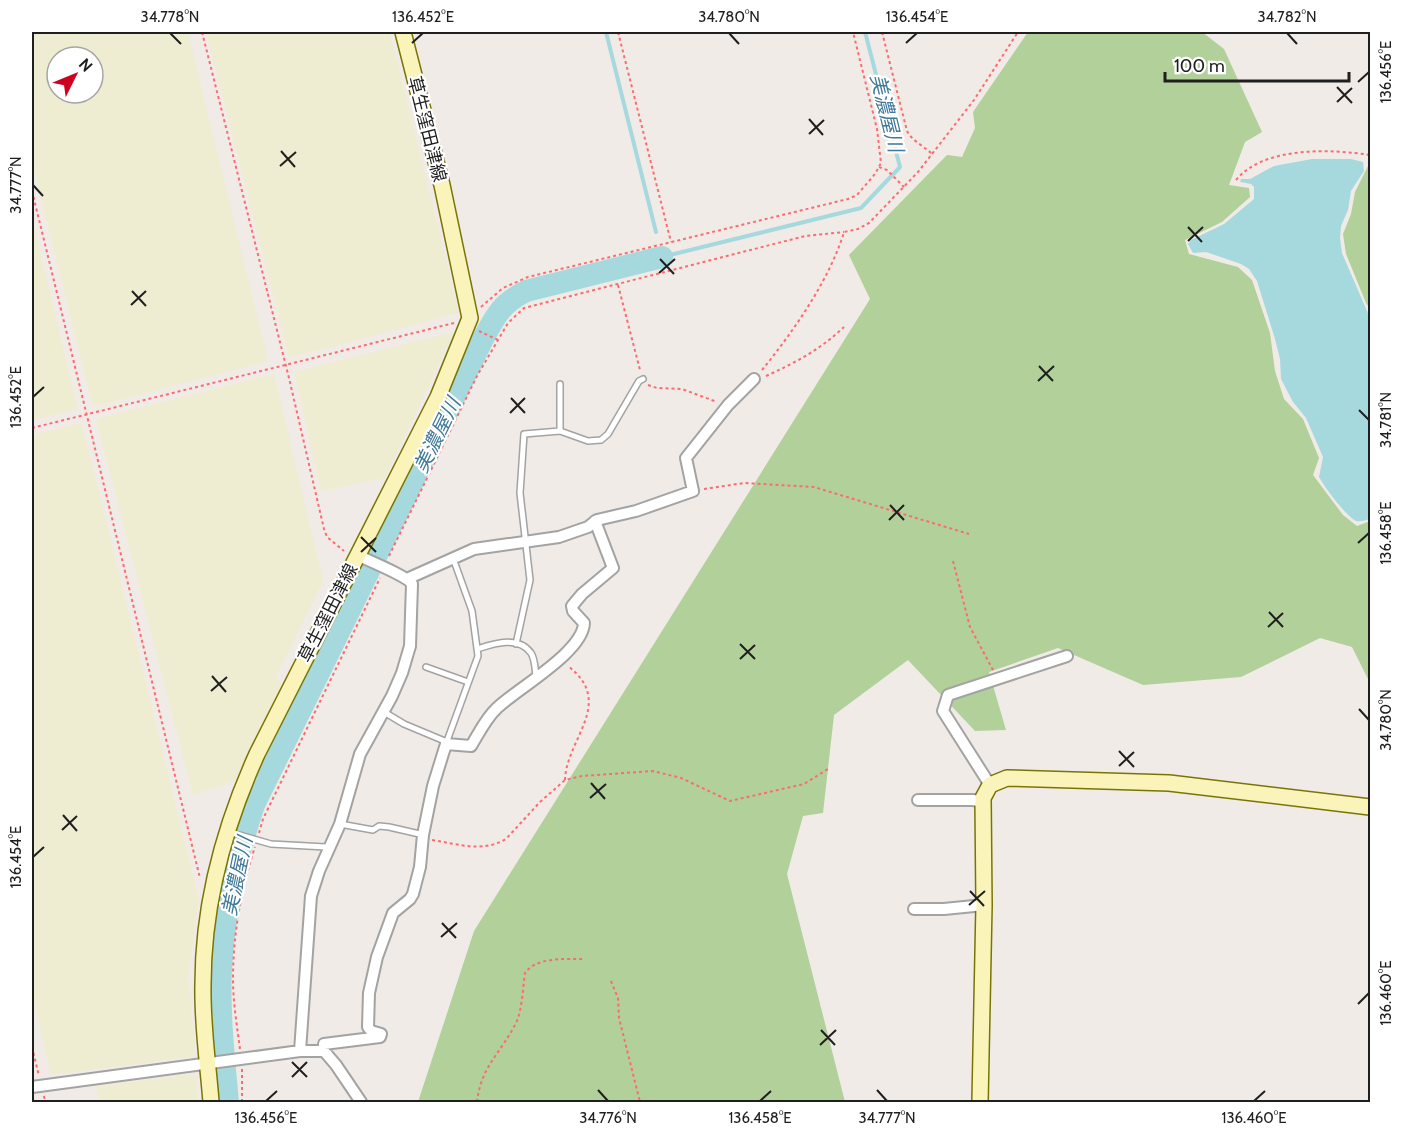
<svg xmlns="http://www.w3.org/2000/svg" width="1402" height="1134" font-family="Cabin,'Noto Sans JP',sans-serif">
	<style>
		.farmland { fill: #efedd1; fill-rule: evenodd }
		.forest { fill: #b1d09a }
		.water { fill: #a6d9de }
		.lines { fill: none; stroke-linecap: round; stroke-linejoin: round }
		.stream { stroke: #a6d9de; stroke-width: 4 }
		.river { stroke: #a6d9de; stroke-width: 22 }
		.lane-casing { stroke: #a3a3a3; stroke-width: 8 }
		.street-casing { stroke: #a3a3a3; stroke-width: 14 }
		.secondary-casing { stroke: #797504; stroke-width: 18 }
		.path { stroke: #fb6c71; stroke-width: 2; stroke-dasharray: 3 3; stroke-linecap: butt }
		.lane { stroke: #fff; stroke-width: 5 }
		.street { stroke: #fff; stroke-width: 10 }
		.secondary { stroke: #faf4ba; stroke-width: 15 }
		.ticks { fill: none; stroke: #1f1f1f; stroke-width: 2 }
		.labels { text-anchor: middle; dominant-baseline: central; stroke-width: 4.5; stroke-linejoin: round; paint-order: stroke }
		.street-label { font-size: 18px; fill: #1f1f1f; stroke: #fff }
		.water-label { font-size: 20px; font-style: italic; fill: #417998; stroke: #fff }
		.neatline { fill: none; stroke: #1f1f1f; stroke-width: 2 }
		.ticks-label { font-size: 15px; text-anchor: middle; fill: #1f1f1f }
	</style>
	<rect width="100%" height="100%" fill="#f0ebe6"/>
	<!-- farmland -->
	<path class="farmland" d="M 32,32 L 188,32 L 268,361 L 93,407 L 32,163 ZM 57,57 L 93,57 L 93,93 L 57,93 Z
		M 206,32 L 390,32 L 459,313 L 289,358 Z
		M 32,218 L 78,409 L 32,420 Z
		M 454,332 L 385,478 L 321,491 L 294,372 Z
		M 274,374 L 323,581 L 276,677 L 282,684 L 238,780 L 193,795 L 96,419 Z
		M 82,423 L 199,900 L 188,976 L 196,1056 L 51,1075 L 32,993 L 32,435 Z
		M 196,1074 L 198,1102 L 100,1102 L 96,1086 Z"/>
	<!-- forest -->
	<path class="forest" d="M 1028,32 L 1202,32 L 1224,49 L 1262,132 L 1245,142 L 1229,185 L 1249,188 L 1250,197 L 1222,222 L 1185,240 L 1189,254 L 1238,267 L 1252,280 L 1270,333 L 1275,371 L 1284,399 L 1303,419 L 1319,458 L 1313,475 L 1343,515 L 1357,526 L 1370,521 L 1370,683 L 1352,647 L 1320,638 L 1241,677 L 1143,685 L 1058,648 L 989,672 L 1006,730 L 975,731 L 908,660 L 834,715 L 823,813 L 803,816 L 787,874 L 845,1102 L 418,1102 L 474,931 L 870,299 L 849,255 L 947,155 L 962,157 L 975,128 L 973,112 Z
		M 1370,162 L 1370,309 L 1366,303 L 1346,254 L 1343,234 L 1351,214 L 1355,192 Z"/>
	<!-- water -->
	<path class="water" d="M 1312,159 L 1351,159 L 1363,162 L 1364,171 L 1351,191 L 1348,210 L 1341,226 L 1340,238 L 1342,253 L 1370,318 L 1370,519 C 1366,520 1360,522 1356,521 C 1346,516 1325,488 1319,477 L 1323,457 L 1306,418 L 1293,402 L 1281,379 L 1280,359 L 1275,339 L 1257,281 L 1249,269 L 1241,264 L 1206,252 L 1193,253 L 1188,244 L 1191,240 L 1224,224 L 1254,199 L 1254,187 L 1251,184 L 1240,182 L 1241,179 L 1250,179 L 1274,166 Z"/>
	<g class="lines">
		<!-- stream -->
		<path class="stream" d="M 606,32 L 656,232
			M 661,252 L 662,257 L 861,208 L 900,167 L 865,32"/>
		<!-- river -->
		<path class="river" d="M 228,1102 C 224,1059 219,1014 221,970 C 224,913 236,859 254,805 L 483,339 C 496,315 501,304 526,291 L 662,257"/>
		<!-- lane casing -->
		<g class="lane-casing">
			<path id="lane" d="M 560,384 L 560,431
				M 516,644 L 530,580 L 520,493 L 524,434 L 560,431 L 588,441 L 601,440 L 608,434 L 639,381 L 643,379
				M 477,649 C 493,644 518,635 531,653 C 535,659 535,669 536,676
				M 426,667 L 468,682
				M 384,712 L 404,724 L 447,742
				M 447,741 L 478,656 L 472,611 L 453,558
				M 340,824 L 373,830 L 379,826 L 389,827 L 424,835
				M 229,832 L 271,844 L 326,847 L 328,849"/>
		</g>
		<!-- street casing -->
		<g class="street-casing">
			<path id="street" d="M 409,578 L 474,549 L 559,537 L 588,527 L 597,520 L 636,511 L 693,491 L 686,458 L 728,405 L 754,379
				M 990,785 L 943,711 L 948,695 L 1067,656
				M 918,800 L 973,800 L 984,802
				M 914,909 L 944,909 L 984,905
				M 300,1051 L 311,896 L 319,871 L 340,824 L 360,754 L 392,696 L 402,673 L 410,646 L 412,584 C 407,576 369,561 357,555
				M 324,1051 L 324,1044 L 380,1037 L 381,1034 L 371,1031 L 368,1027 L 369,993 L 377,957 L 393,913 L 410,899 L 413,894 L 420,867 L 423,835 L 433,786 L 446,744 L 471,746 C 479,733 486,718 497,708 C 518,688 583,652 584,623 L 573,611 L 572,606 L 582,594 L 613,568 L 595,521
				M 32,1087 L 300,1051 L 324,1051 L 336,1065 L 361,1102"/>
		</g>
		<!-- secondary casing -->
		<g class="secondary-casing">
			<path id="secondary" d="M 211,1102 C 208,1063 202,1024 203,984 C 203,904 224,827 257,754 L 438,397 L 470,318 L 442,185 L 403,32
				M 980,1102 L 984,905 L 983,798 L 990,785 L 1007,778 L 1169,783 L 1370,807"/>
		</g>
		<!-- path -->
		<path class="path" d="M 202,32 L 289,378 L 324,529 L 327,537 L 344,551
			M 618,32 L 671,242
			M 882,32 L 907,131 C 912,141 924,146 932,154
			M 879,167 L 887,170 L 904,187
			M 1236,180 C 1264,146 1331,149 1370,155
			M 32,191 L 200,878
			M 618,285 L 640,370
			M 481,307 L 503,288 L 528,277 L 848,199 L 857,195 L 875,174 L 881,163 L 877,129 L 853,32
			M 479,331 L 498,340
			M 762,370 C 793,332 830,279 844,232 L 858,229 L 869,223 L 918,172 L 974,100 L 1018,32
			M 766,376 C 795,363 821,349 844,327
			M 648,385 L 657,388 L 682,389 L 717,402
			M 32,428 L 454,323
			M 704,489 L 744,483 L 814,487 L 969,534
			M 389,556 L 477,376 L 508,323 L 524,308 L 805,236 L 844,232
			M 953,561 L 970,627 L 993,670
			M 565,780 C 566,739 616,703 568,666
			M 259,833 L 263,819 L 380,578
			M 432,840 C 458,844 482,853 506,839 L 540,802 L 565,780 L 582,776 L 653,771 L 681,778 L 730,801 L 804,784 L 828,769
			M 611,981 L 618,998 L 619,1018 L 640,1102
			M 32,1047 L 39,1076
			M 240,1049 C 237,1026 233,1002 233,979 C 233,935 241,889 255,847
			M 44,1096 L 45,1102
			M 242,1102 L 242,1069
			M 477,1102 C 481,1066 501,1053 516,1023 C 522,1011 523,987 525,973 C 536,957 565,959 582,959"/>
		<!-- lane -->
		<use href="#lane" class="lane"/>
		<!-- street -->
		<use href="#street" class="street"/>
		<!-- secondary -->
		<use href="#secondary" class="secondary"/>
	</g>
	<!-- ticks -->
	<path class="ticks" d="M 170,33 L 181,44M 729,33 L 739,44M 1287,33 L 1297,44M 412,43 L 423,33M 906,43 L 917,33M 1358,82 L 1369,72M 1337,87 L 1352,103M 1337,102 L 1352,88M 809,119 L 823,135M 809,134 L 824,120M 281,151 L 295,167M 280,166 L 296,152M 33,185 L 43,196M 1188,227 L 1202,242M 1188,241 L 1203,227M 660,259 L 674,274M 659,273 L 675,259M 132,291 L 146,306M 131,305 L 146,291M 1039,366 L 1053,381M 1038,381 L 1054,366M 33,397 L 44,387M 511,398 L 525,413M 1359,410 L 1369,420M 510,413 L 525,398M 890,505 L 904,520M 889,520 L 904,505M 361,537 L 376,552M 1358,543 L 1369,533M 361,552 L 376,538M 1269,612 L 1283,627M 1268,627 L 1283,613M 740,644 L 755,659M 740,659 L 755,645M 212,676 L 226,692M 211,691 L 227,677M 1359,709 L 1369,720M 1119,751 L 1134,767M 1119,766 L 1134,752M 591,783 L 605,799M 590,798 L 606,784M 63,815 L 77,831M 62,830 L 77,816M 33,857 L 44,847M 970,891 L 984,906M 969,905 L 985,891M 442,923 L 456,938M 441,937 L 457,923M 1358,1004 L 1369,993M 821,1030 L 835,1045M 820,1045 L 836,1030M 292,1062 L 307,1077M 292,1077 L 307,1062M 598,1090 L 608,1101M 877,1090 L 887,1101M 266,1101 L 277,1091M 760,1101 L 771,1091M 1254,1101 L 1265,1091"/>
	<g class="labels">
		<!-- street labels -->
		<g class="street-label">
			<text transform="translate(427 129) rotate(76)">草生窪田津線</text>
			<text transform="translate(328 613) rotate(-63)">草生窪田津線</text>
		</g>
		<!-- water labels -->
		<g class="water-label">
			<text transform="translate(887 113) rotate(76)">美濃屋川</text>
			<text transform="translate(437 435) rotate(-64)">美濃屋川</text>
			<text transform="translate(237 876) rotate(-78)">美濃屋川</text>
		</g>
	</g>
	<!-- border -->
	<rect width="1402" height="1134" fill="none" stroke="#ffffff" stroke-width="66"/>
	<!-- north arrow -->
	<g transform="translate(75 75) rotate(47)"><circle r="28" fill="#ffffff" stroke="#a5a5a5" stroke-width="1.5"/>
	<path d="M0-4.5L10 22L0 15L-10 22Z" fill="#cf001d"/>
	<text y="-9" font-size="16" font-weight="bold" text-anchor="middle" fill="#1f1f1f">N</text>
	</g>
	<!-- scale -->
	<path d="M1165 72v9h184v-9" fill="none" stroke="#1f1f1f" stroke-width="3"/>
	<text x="1174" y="72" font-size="18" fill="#1f1f1f" stroke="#ffffff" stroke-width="4.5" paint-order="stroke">100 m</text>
	<rect x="33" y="33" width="1336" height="1068" class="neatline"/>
	<g class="ticks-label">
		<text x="170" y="22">34.778°N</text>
		<text x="423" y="22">136.452°E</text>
		<text x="729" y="22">34.780°N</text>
		<text x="917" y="22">136.454°E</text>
		<text x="1287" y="22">34.782°N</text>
		<text transform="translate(1386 72) rotate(-90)" y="5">136.456°E</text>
		<text transform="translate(16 185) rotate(-90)" y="5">34.777°N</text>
		<text transform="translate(16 397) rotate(-90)" y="5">136.452°E</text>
		<text transform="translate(1386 420) rotate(-90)" y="5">34.781°N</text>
		<text transform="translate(1386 533) rotate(-90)" y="5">136.458°E</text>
		<text transform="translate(1386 720) rotate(-90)" y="5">34.780°N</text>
		<text transform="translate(16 857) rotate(-90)" y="5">136.454°E</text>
		<text transform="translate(1386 993) rotate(-90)" y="5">136.460°E</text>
		<text x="266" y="1123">136.456°E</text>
		<text x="608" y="1123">34.776°N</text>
		<text x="760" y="1123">136.458°E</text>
		<text x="887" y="1123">34.777°N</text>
		<text x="1254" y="1123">136.460°E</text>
	</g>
</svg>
